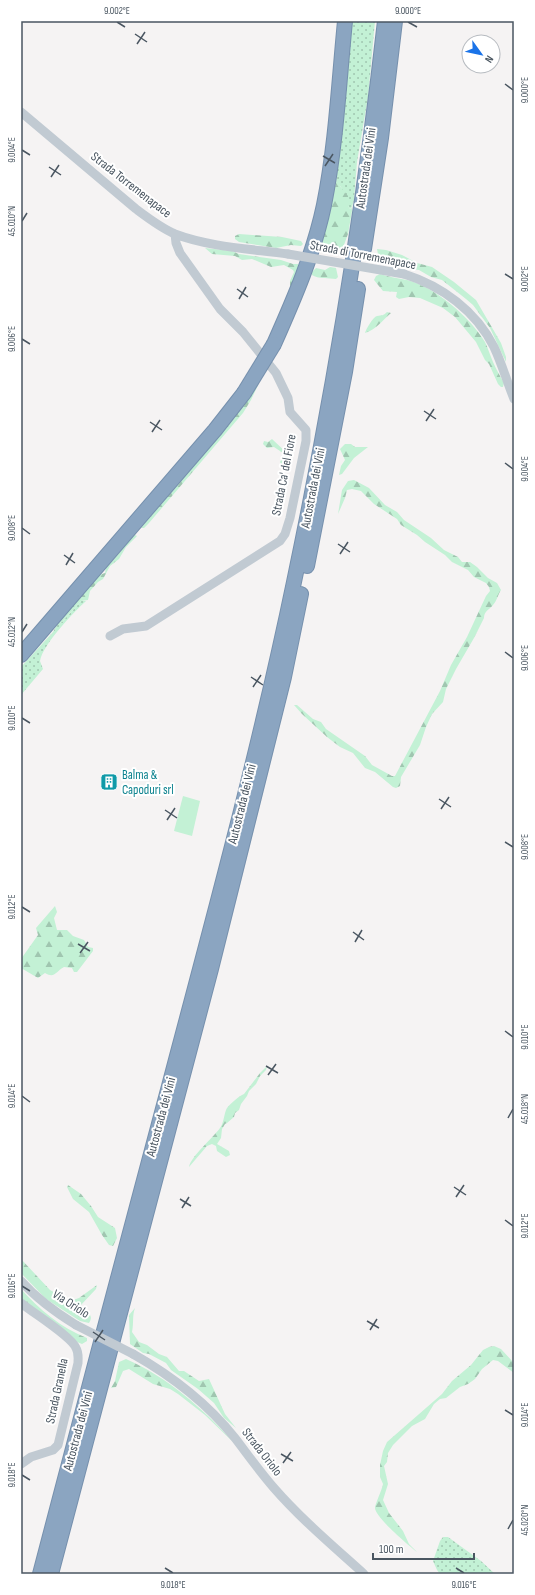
<svg xmlns="http://www.w3.org/2000/svg" width="535" height="1595" font-family="'Sofia Sans Condensed',sans-serif">
	<style>
		.grass { fill: url(#grass-dots) }
		.forest { fill: url(#forest-firs) }
		.pitch { fill: #c3f1d5 }
		.lines { fill: none; stroke-linecap: round; stroke-linejoin: round }
		.highway-casing { stroke: #7690ad; stroke-width: 16 }
		.minor { stroke: #c1cad2; stroke-width: 9 }
		.highway { stroke: #8ba5c1; stroke-width: 14 }
		.highway-bridge-casing { stroke: #7690ad; stroke-width: 16; stroke-linecap: butt }
		.minor-bridge { stroke: #c1cad2; stroke-width: 9 }
		.highway-bridge { stroke: #8ba5c1; stroke-width: 14 }
		.ticks { fill: none; stroke: #4a5661; stroke-width: 1.5 }
		.labels { text-anchor: middle; dominant-baseline: central; stroke-width: 4; stroke-linejoin: round; paint-order: stroke }
		.street-label { font-size: 13px; fill: #4a5661; stroke: #fff }
		.culture-label { font-size: 13px; fill: #0d838f; stroke: #fff; text-anchor: start }
		.neatline { fill: none; stroke: #4a5661; stroke-width: 1.5 }
		.ticks-label { font-size: 10px; text-anchor: middle; fill: #4a5661 }
	</style>
	<defs>
		<pattern id="grass-dots" width="8" height="8" patternUnits="userSpaceOnUse"><rect width="8" height="8" fill="#c3f1d5"/><path d="M2 2h.1M6 6h.1" fill="none" stroke="#a0c6b0" stroke-width="1.8" stroke-linecap="round"/></pattern>
		<pattern id="forest-firs" width="22" height="20" patternUnits="userSpaceOnUse"><rect width="22" height="20" fill="#c3f1d5"/><path d="M5 1l3.5 6h-7zM16 11l3.5 6h-7z" fill="#a0c6b0"/></pattern>
	</defs>
	<rect width="100%" height="100%" fill="#f5f3f3"/>
	<!-- grass -->
	<path class="grass" d="M 352,21 L 375,21 L 368,97 L 357,162 L 354,200 L 352,207 L 350,209 L 348,206 L 346,194 L 342,190 L 341,187 L 336,183 Z
		M 81,601 L 86,601 C 73,613 43,644 40,661 L 43,669 L 21,695 L 21,667 L 53,632 L 58,623 L 62,622 Z
		M 443,1537 L 448,1537 L 481,1561 L 495,1574 L 440,1574 L 437,1570 L 433,1561 L 440,1541 Z"/>
	<!-- forest -->
	<path class="forest" d="M 336,183 L 338,183 C 341,188 344,191 348,196 L 348,206 L 350,209 L 352,208 L 352,211 L 348,234 L 341,253 L 337,255 L 318,251 L 323,240 L 326,218 L 330,211 L 331,203 Z
		M 239,234 L 282,237 L 301,241 L 303,244 L 301,246 L 291,245 L 276,248 L 239,242 L 235,239 L 235,236 Z
		M 205,248 L 232,251 L 239,254 L 281,260 L 293,264 L 298,264 C 299,271 295,279 292,285 L 290,286 L 290,281 L 294,272 L 293,270 L 284,265 L 271,267 L 252,259 L 242,260 L 235,256 L 212,254 Z
		M 377,249 L 386,250 L 402,255 L 417,263 L 432,267 L 454,282 L 476,300 L 501,343 L 506,357 L 506,362 L 490,328 L 473,305 L 466,299 L 442,280 L 431,277 L 419,270 L 398,267 L 383,262 L 379,259 Z
		M 330,267 L 336,268 L 338,277 L 336,279 C 329,278 318,279 312,275 L 312,272 L 316,268 L 325,270 Z
		M 380,274 C 389,277 398,278 407,280 C 434,286 471,318 485,342 C 488,348 490,355 493,362 C 496,369 500,376 504,383 L 503,387 L 501,387 L 498,384 L 489,364 L 485,360 L 476,342 L 455,317 L 443,308 L 420,298 L 409,297 L 399,299 L 396,297 L 397,292 L 383,291 L 374,280 L 376,276 Z
		M 387,312 L 391,313 C 383,320 374,331 365,333 C 366,329 373,317 377,316 C 382,315 383,316 387,312 Z
		M 259,383 L 251,400 L 243,413 L 149,523 L 144,528 L 141,528 L 228,424 Z
		M 272,439 L 289,455 L 288,458 L 284,463 L 286,471 L 285,471 L 280,462 L 284,455 L 283,453 L 274,447 L 267,448 L 263,444 L 264,441 L 268,442 Z
		M 345,444 L 351,444 L 355,447 L 368,447 L 354,458 L 342,474 L 339,475 L 341,466 L 345,460 L 340,449 Z
		M 354,480 L 369,488 L 385,505 L 397,512 L 404,520 L 431,538 L 444,550 L 458,557 L 462,562 L 470,562 L 477,567 L 488,578 L 497,583 L 501,590 C 498,594 497,601 493,605 C 489,610 484,611 484,618 L 474,638 L 456,669 L 446,689 L 443,702 L 432,714 L 426,727 L 420,745 L 401,777 L 400,786 L 396,788 L 393,787 L 375,772 L 365,768 L 353,753 L 340,747 L 327,737 L 302,714 L 294,705 L 297,705 L 313,719 L 321,722 L 326,729 L 365,756 L 372,765 L 392,776 L 395,776 L 440,691 L 451,665 L 467,637 L 486,596 L 490,591 L 489,587 L 486,583 L 474,577 L 468,570 L 452,562 L 445,555 L 425,542 L 417,535 L 401,525 L 397,519 L 374,504 L 361,491 L 352,489 L 347,490 L 345,498 L 338,514 L 342,490 L 348,481 Z
		M 135,535 L 137,536 L 126,547 L 119,559 L 110,566 L 103,579 L 98,582 L 90,591 L 88,600 L 81,601 L 62,622 L 58,623 L 96,578 L 99,575 L 105,573 L 106,567 L 115,558 L 132,537 Z
		M 55,906 L 57,912 L 54,918 L 57,930 L 67,930 L 73,936 L 84,940 L 88,947 L 93,948 L 93,951 L 77,972 L 74,972 L 72,968 L 64,967 C 56,971 55,979 45,973 L 38,978 L 21,968 L 21,959 L 38,935 L 36,928 Z
		M 267,1066 L 266,1070 L 260,1076 L 256,1084 L 249,1091 L 247,1096 L 241,1104 L 239,1110 L 235,1113 L 234,1117 L 227,1123 L 225,1124 L 222,1129 L 221,1138 L 217,1144 L 229,1151 L 230,1155 L 226,1157 L 217,1151 L 216,1146 L 212,1144 L 207,1146 L 189,1167 C 191,1156 213,1138 220,1128 C 224,1123 224,1113 227,1108 C 231,1103 239,1096 244,1094 L 260,1073 Z
		M 68,1185 L 81,1194 L 91,1206 L 98,1217 L 115,1228 L 117,1238 L 113,1246 L 109,1245 L 102,1235 L 89,1212 L 73,1199 L 67,1187 Z
		M 21,1259 L 50,1290 L 70,1301 L 79,1298 L 97,1285 L 96,1289 L 80,1306 C 85,1311 95,1314 89,1323 L 80,1321 L 46,1299 L 21,1273 Z
		M 21,1289 C 39,1309 61,1328 87,1338 L 87,1341 L 82,1344 L 77,1342 L 21,1298 Z
		M 135,1308 C 132,1316 134,1323 132,1332 L 139,1342 L 147,1345 L 159,1354 L 167,1357 L 179,1371 L 184,1371 L 199,1381 L 209,1379 L 225,1414 L 236,1428 L 224,1418 L 214,1403 L 198,1389 L 171,1370 L 166,1363 L 149,1354 L 143,1353 L 130,1344 L 129,1315 Z
		M 494,1346 L 501,1349 L 513,1362 L 514,1373 L 498,1361 L 493,1360 L 482,1369 L 475,1379 L 468,1384 L 460,1387 L 446,1398 L 440,1399 L 434,1404 L 425,1419 L 412,1426 L 393,1445 L 388,1453 L 387,1462 L 384,1466 L 388,1484 L 383,1500 L 389,1513 L 403,1531 L 409,1544 L 417,1552 C 409,1546 375,1517 375,1508 C 375,1504 382,1490 383,1484 L 380,1477 L 380,1465 L 383,1451 L 387,1442 L 442,1394 L 452,1381 L 471,1365 L 483,1350 L 489,1347 Z
		M 126,1359 C 166,1376 205,1410 234,1443 L 205,1415 L 178,1394 L 170,1389 L 153,1384 L 129,1369 L 123,1371 L 116,1387 L 111,1388 L 115,1381 L 119,1362 Z"/>
	<!-- pitch -->
	<path class="pitch" d="M 183,796 L 200,801 L 192,836 L 174,831 Z"/>
	<g class="lines">
		<!-- highway casing -->
		<g class="highway-casing">
			<path id="highway" d="M 364,249 L 381,138 L 395,21
				M 274,344 C 294,299 314,253 324,205 C 336,145 339,82 345,21
				M 307,566 L 345,372 L 358,289
				M 21,655 L 215,430 L 244,393
				M 40,1574 C 84,1406 128,1239 173,1071 C 216,909 260,746 294,582 C 333,396 364,209 385,21
				M 51,1574 L 211,969 L 284,677 L 301,594"/>
		</g>
		<!-- minor -->
		<path class="minor" d="M 21,112 L 136,209 C 148,218 161,228 175,234 C 209,247 252,249 288,254
			M 404,274 C 442,286 476,311 494,347 C 502,364 507,382 514,399
			M 110,636 L 123,629 L 146,626 L 280,541 L 285,534 L 290,518 L 306,441 L 306,430 L 290,412 L 288,398 L 276,373 L 243,332 L 220,309 L 180,253 L 176,243 L 175,234
			M 21,1281 C 37,1299 55,1312 76,1325
			M 21,1303 C 33,1313 71,1336 76,1348 C 79,1353 78,1358 78,1363 L 58,1445 L 53,1450 L 31,1457 L 21,1464
			M 133,1354 C 172,1376 207,1403 235,1438 C 248,1455 260,1472 274,1488 C 301,1519 333,1546 364,1574"/>
		<!-- highway -->
		<use href="#highway" class="highway"/>
		<!-- highway-bridge casing -->
		<g class="highway-bridge-casing">
			<path id="highway-bridge" d="M 244,393 L 274,344"/>
		</g>
		<!-- minor-bridge -->
		<path class="minor-bridge" d="M 288,254 L 404,274
			M 76,1325 L 133,1354"/>
		<!-- highway-bridge -->
		<use href="#highway-bridge" class="highway-bridge"/>
	</g>
	<!-- ticks -->
	<path class="ticks" d="M 117,22 L 125,27M 408,22 L 417,27M 135,34 L 147,42M 137,44 L 145,32M 505,84 L 513,90M 22,150 L 30,155M 323,156 L 335,163M 325,166 L 333,154M 49,167 L 61,175M 51,177 L 59,165M 22,221 L 27,213M 505,274 L 513,279M 237,289 L 248,297M 239,299 L 246,287M 22,339 L 30,344M 424,411 L 436,419M 426,421 L 434,409M 150,422 L 162,430M 152,432 L 160,420M 505,463 L 513,469M 22,528 L 30,534M 338,544 L 350,552M 340,554 L 348,542M 64,555 L 75,563M 66,565 L 73,553M 22,632 L 27,624M 505,652 L 513,658M 251,677 L 263,685M 253,687 L 261,675M 22,718 L 30,723M 439,799 L 451,807M 441,809 L 449,797M 165,810 L 177,818M 167,820 L 175,808M 505,842 L 513,847M 22,907 L 30,912M 353,932 L 364,940M 355,942 L 362,930M 78,944 L 90,951M 80,953 L 88,942M 505,1031 L 513,1037M 266,1066 L 278,1073M 268,1075 L 276,1064M 22,1096 L 30,1102M 508,1118 L 513,1109M 454,1187 L 466,1195M 456,1197 L 464,1185M 180,1199 L 191,1206M 182,1208 L 189,1197M 505,1220 L 513,1226M 22,1286 L 30,1291M 367,1321 L 379,1328M 370,1330 L 377,1319M 93,1332 L 105,1340M 95,1342 L 103,1330M 505,1410 L 513,1415M 281,1454 L 293,1461M 283,1463 L 291,1452M 22,1475 L 30,1480M 508,1529 L 513,1520M 165,1568 L 173,1573M 456,1568 L 464,1573"/>
	<!-- icons -->
	<defs>
		<g id="building-square" transform="scale(0.9)"><rect x="-9" y="-9" width="18" height="18" rx="4" fill="#0f9aa8" stroke="#fff"/><path d="M-4-6H4V6H1V3H-1V6H-4ZM-2.5-4.3h1.7v1.8h-1.7ZM.8-4.3h1.7v1.8H.8ZM-2.5-1h1.7V.8h-1.7ZM.8-1h1.7V.8H.8Z" fill="#fff"/></g>
	</defs>
	<g fill-rule="evenodd">
		<use href="#building-square" x="109" y="782"/>
	</g>
	<g class="labels">
		<!-- street labels -->
		<g class="street-label">
			<text transform="translate(366 168) rotate(-82)">Autostrada dei Vini</text>
			<text transform="translate(131 185) rotate(38)">Strada Torremenapace</text>
			<text transform="translate(363 255) rotate(11)">Strada di Torremenapace</text>
			<text transform="translate(284 475) rotate(-79)">Strada Ca' del Fiore</text>
			<text transform="translate(313 488) rotate(-79)">Autostrada dei Vini</text>
			<text transform="translate(242 804) rotate(-76)">Autostrada dei Vini</text>
			<text transform="translate(161 1117) rotate(-75)">Autostrada dei Vini</text>
			<text transform="translate(71 1304) rotate(33)">Via Oriolo</text>
			<text transform="translate(57 1391) rotate(-78)">Strada Granella</text>
			<text transform="translate(78 1431) rotate(-75)">Autostrada dei Vini</text>
			<text transform="translate(262 1452) rotate(52)">Strada Oriolo</text>
		</g>
		<!-- culture labels -->
		<g class="culture-label">
			<text x="122" y="775">Balma &amp;<tspan x="122" dy="15">Capoduri srl</tspan></text>
		</g>
	</g>
	<!-- border -->
	<rect width="535" height="1595" fill="none" stroke="#ffffff" stroke-width="44"/>
	<!-- north arrow -->
	<g transform="translate(481 54) rotate(123)"><circle r="19" fill="#ffffff" stroke="#b7bbc0"/>
	<path d="M0-3L7 15L0 10L-7 15Z" fill="#1a73e8"/>
	<text y="-6" font-size="11" font-weight="bold" text-anchor="middle" fill="#4a5661">N</text>
	</g>
	<!-- scale -->
	<path d="M373 1553v6h101v-6" fill="none" stroke="#4a5661" stroke-width="2"/>
	<text x="379" y="1553" font-size="12" fill="#4a5661" stroke="#ffffff" stroke-width="3" paint-order="stroke">100 m</text>
	<rect x="22" y="22" width="491" height="1551" class="neatline"/>
	<g class="ticks-label">
		<text x="117" y="14">9.002°E</text>
		<text x="408" y="14">9.000°E</text>
		<text transform="translate(524 90) rotate(-90)" y="4">9.000°E</text>
		<text transform="translate(11 150) rotate(-90)" y="4">9.004°E</text>
		<text transform="translate(11 221) rotate(-90)" y="4">45.010°N</text>
		<text transform="translate(524 279) rotate(-90)" y="4">9.002°E</text>
		<text transform="translate(11 339) rotate(-90)" y="4">9.006°E</text>
		<text transform="translate(524 469) rotate(-90)" y="4">9.004°E</text>
		<text transform="translate(11 528) rotate(-90)" y="4">9.008°E</text>
		<text transform="translate(11 632) rotate(-90)" y="4">45.012°N</text>
		<text transform="translate(524 658) rotate(-90)" y="4">9.006°E</text>
		<text transform="translate(11 718) rotate(-90)" y="4">9.010°E</text>
		<text transform="translate(524 847) rotate(-90)" y="4">9.008°E</text>
		<text transform="translate(11 907) rotate(-90)" y="4">9.012°E</text>
		<text transform="translate(524 1037) rotate(-90)" y="4">9.010°E</text>
		<text transform="translate(11 1096) rotate(-90)" y="4">9.014°E</text>
		<text transform="translate(524 1109) rotate(-90)" y="4">45.018°N</text>
		<text transform="translate(524 1226) rotate(-90)" y="4">9.012°E</text>
		<text transform="translate(11 1286) rotate(-90)" y="4">9.016°E</text>
		<text transform="translate(524 1415) rotate(-90)" y="4">9.014°E</text>
		<text transform="translate(11 1475) rotate(-90)" y="4">9.018°E</text>
		<text transform="translate(524 1520) rotate(-90)" y="4">45.020°N</text>
		<text x="173" y="1588">9.018°E</text>
		<text x="464" y="1588">9.016°E</text>
	</g>
</svg>
